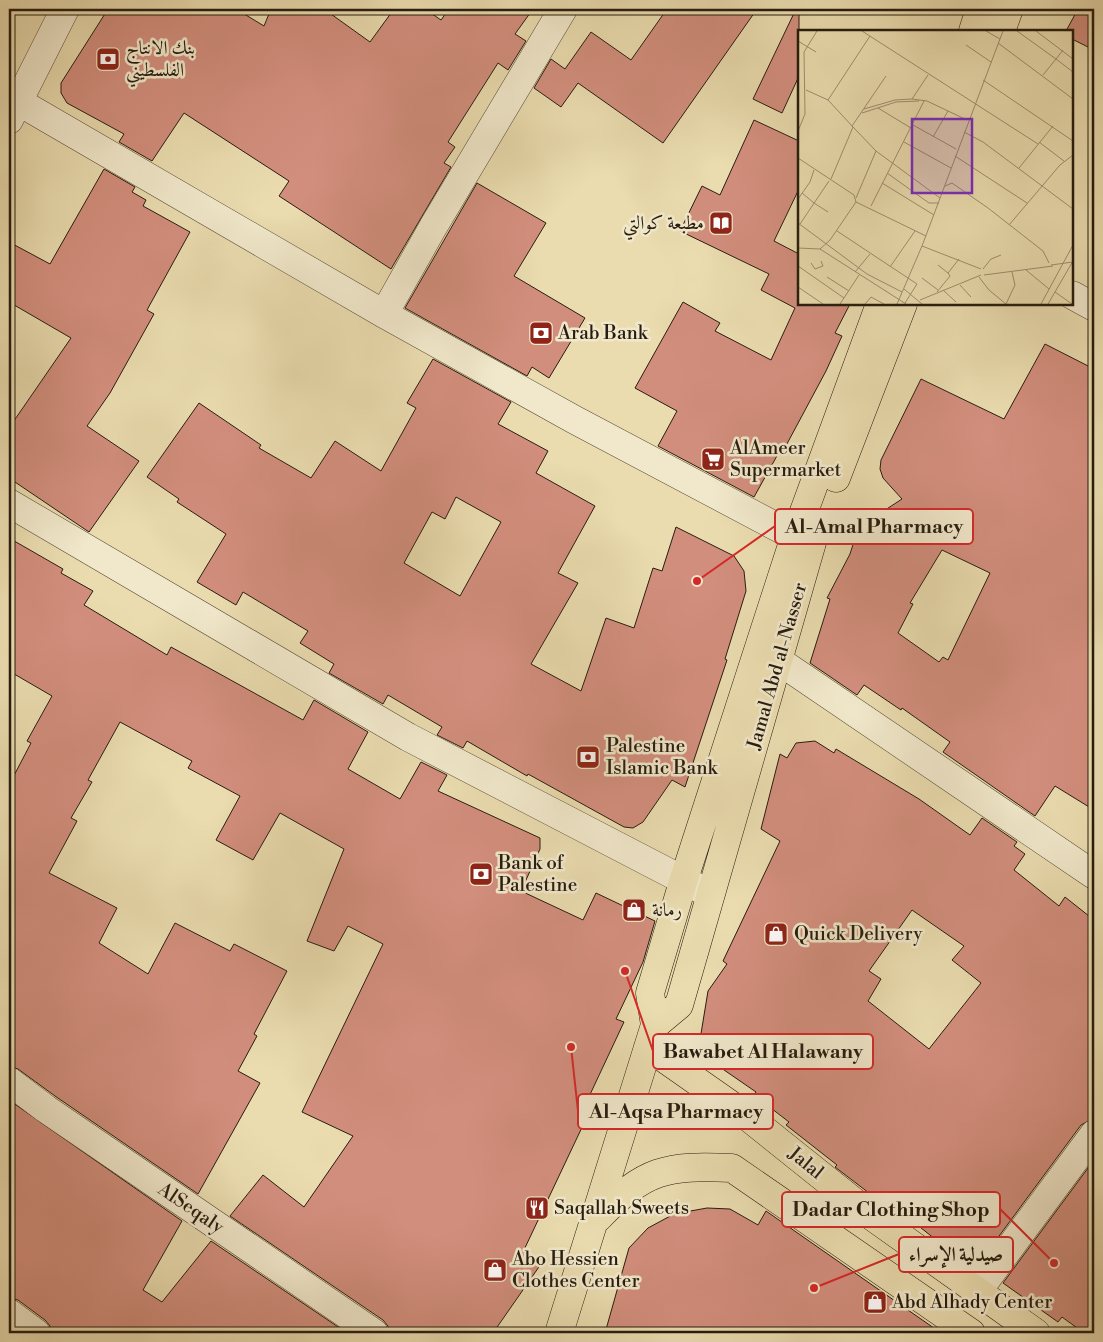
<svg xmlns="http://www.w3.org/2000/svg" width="1103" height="1342" font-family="'Libre Bodoni',Amiri,serif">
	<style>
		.building { fill: #d28e7d; stroke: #271c0f; fill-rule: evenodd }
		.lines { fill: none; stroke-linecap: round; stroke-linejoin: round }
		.minor-casing { stroke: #584c37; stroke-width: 29 }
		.major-casing { stroke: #271c0f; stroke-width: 29 }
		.minor { stroke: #f1e8cb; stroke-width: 28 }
		.major { stroke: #eadcaf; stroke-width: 28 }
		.labels { text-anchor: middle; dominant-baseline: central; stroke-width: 5; stroke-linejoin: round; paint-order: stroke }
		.poi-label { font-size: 19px; fill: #271c0f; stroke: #f1e8cb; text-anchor: start }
		.street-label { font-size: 19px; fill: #271c0f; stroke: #f1e8cb }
		.inset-road { fill: none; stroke: #9c8f6f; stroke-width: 1 }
		.view { fill: #7b2cbf; fill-opacity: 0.15; stroke: #7b2cbf; stroke-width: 2.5 }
		.inset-edge { fill: none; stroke: #271c0f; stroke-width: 2.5 }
		.leader { fill: none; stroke: #d62828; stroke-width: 2 }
		.callout-dot { fill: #d62828; stroke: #f1e8cb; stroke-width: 2 }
		.callout { fill: #f1e8cb; stroke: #d62828; stroke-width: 2 }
		.callout-label { font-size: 20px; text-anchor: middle; font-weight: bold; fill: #271c0f }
	</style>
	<rect width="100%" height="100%" fill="#eadcaf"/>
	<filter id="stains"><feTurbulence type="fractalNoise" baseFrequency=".004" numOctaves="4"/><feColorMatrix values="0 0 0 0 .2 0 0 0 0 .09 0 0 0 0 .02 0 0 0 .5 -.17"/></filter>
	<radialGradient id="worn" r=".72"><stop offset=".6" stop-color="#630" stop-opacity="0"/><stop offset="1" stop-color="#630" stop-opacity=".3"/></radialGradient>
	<!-- building -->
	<path class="building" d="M 108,9 L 236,9 L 264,26 L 271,9 L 324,9 L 370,42 L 394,9 L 425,9 L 441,20 L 449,9 L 533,9 L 515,34 L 526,41 L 508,70 L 498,63 L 448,142 L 455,147 L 444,163 L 451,167 L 391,269 L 279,196 L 289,181 L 184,113 L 152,161 L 119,142 L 124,134 L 67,103 L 61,93 L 61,83 Z
		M 667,9 L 757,9 L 663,143 L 578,83 L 561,107 L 534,88 L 551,59 L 565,69 L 591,32 L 631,60 Z
		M 796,9 L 799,9 L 799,76 L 782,113 L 753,99 Z
		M 1078,9 L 1094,9 L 1094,50 L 1072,39 L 1072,31 L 1066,31 Z
		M 754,120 L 799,141 L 799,189 L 774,241 L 799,254 L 799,304 L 850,304 L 835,333 L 842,336 L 826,371 L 781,455 L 778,454 L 754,497 L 658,446 L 677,411 L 635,388 L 683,302 L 720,323 L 715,331 L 771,360 L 795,308 L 761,290 L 769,274 L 680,231 L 702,186 L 720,195 Z
		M 104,169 L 135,187 L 132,192 L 146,200 L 143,206 L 190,232 L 147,310 L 154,314 L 110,393 L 87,426 L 139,461 L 89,532 L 9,478 L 9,428 L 71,338 L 9,302 L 9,242 L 50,264 Z
		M 477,183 L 546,223 L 514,276 L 585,318 L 549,378 L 532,367 L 527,376 L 405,308 Z
		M 1045,344 L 1094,369 L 1094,810 L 1055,786 L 1035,816 L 943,752 L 950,742 L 902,708 L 901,710 L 864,685 L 857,695 L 810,663 L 830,599 L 827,598 L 850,554 L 856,535 L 862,525 L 902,499 L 883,478 L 880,469 L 881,460 L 921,379 L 1004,419 ZM 942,550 L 990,573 L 948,660 L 943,657 L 939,662 L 898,633 L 913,604 L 910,603 Z
		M 433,359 L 511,402 L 498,424 L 548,451 L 536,473 L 595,506 L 558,573 L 578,583 L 531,664 L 581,691 L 606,618 L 634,628 L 653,568 L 662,571 L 676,527 L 734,556 L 744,571 L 746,591 L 725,659 L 727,660 L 685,787 L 672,780 L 643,822 L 633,828 L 624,827 L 528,774 L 527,776 L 467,741 L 463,748 L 437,735 L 442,727 L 388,695 L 383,704 L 329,673 L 334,664 L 300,643 L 308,631 L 243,592 L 236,605 L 197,582 L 226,534 L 177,502 L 179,499 L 147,477 L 199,403 L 261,445 L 259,448 L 311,478 L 335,441 L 381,471 L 416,408 L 407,403 ZM 456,497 L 501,522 L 460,596 L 404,563 L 432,512 L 445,519 Z
		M 9,538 L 63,569 L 61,573 L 93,591 L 84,605 L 167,655 L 171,647 L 303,720 L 314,700 L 368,732 L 348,769 L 400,799 L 421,762 L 447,775 L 438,791 L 540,838 L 540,849 L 521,891 L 583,920 L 596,893 L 655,921 L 643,962 L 616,1019 L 624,1022 L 579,1118 L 585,1121 L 523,1252 L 541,1264 L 493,1333 L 389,1333 L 388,1326 L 383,1320 L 230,1216 L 263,1175 L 304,1207 L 353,1136 L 302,1112 L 383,944 L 348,926 L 334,951 L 307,941 L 344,849 L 280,813 L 253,860 L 216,840 L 240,796 L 188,768 L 192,761 L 120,722 L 88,780 L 92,782 L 71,818 L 77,821 L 49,873 L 117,908 L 99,943 L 148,974 L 175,923 L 230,951 L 234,944 L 287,971 L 254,1034 L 257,1036 L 238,1071 L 260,1083 L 198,1194 L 55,1096 L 18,1069 L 9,1066 L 9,785 L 31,743 L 27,741 L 52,696 L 9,671 Z
		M 815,741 L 834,753 L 836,749 L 919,799 L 970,835 L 982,818 L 1017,842 L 1014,846 L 1025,854 L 1014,870 L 1059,906 L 1065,897 L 1094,920 L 1094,1118 L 1081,1125 L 974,1270 L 906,1216 L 903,1219 L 835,1167 L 837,1165 L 786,1125 L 789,1122 L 754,1095 L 756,1092 L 698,1052 L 708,991 L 727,964 L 723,961 L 780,841 L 761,829 L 780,754 L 787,758 L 796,743 ZM 912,910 L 964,946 L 952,960 L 981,983 L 929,1049 L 868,1001 L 881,979 L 869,971 Z
		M 9,1100 L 182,1221 L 143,1290 L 162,1302 L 211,1241 L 347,1333 L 51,1333 L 50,1326 L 45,1320 L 18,1300 L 9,1298 Z
		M 1094,1160 L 1094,1333 L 1084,1333 L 1062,1317 L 1058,1322 L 1003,1283 Z
		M 707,1208 L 730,1209 L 758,1225 L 766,1211 L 941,1333 L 605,1333 L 629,1248 L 648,1228 L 674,1214 Z"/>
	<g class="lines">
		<!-- minor casing -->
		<g class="minor-casing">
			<path id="minor" d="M 19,102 L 384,314 L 575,420 L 811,545
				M 9,120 L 65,9
				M 1072,295 L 1094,307
				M 384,314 L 433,227 L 563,9
				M 9,503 L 408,737 L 710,894
				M 779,661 L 1094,875
				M 9,1081 L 46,1109 L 374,1333
				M 977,1292 L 1094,1134
				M 9,1313 L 36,1333"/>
		</g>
		<!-- major casing -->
		<g class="major-casing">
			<path id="major" d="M 973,31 L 980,9
				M 1001,31 L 1009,9
				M 836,478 L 903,304
				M 655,1025 L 679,1005 L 813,539
				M 648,1047 L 748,1117 L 873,1217 L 1036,1333
				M 598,1218 C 645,1169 666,1165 732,1168 L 971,1333
				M 559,1333 L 655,1025 L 650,993 L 684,879 L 795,536 L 880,304"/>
		</g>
		<!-- minor -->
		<use href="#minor" class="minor"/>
		<!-- major -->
		<use href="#major" class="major"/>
	</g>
	<!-- icons -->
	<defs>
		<g id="bank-square" transform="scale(1.25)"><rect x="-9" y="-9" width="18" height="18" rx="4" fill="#8f2418" stroke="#f1e8cb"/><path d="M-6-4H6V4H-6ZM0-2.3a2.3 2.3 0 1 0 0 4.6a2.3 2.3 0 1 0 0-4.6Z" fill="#fff"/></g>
		<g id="library-square" transform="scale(1.25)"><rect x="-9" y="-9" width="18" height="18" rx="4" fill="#8f2418" stroke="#f1e8cb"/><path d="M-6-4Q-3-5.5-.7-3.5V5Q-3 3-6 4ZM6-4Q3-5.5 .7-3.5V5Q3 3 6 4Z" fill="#fff"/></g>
		<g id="supermarket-square" transform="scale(1.25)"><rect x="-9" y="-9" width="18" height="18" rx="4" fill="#8f2418" stroke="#f1e8cb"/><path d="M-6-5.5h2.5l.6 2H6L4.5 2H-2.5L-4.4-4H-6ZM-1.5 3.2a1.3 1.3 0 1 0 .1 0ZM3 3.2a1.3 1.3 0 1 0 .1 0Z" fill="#fff"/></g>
		<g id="shop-square" transform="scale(1.25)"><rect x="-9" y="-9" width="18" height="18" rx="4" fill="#8f2418" stroke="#f1e8cb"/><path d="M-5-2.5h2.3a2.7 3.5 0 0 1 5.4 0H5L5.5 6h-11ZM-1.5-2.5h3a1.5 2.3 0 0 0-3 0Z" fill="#fff"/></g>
		<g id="restaurant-square" transform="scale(1.25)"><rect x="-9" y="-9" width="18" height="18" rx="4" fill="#8f2418" stroke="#f1e8cb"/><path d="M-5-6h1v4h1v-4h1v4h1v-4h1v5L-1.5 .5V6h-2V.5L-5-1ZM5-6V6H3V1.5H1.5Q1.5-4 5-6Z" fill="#fff"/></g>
	</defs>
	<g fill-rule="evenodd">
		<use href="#bank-square" x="108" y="59"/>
		<use href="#library-square" x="721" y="223"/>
		<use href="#bank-square" x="541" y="333"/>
		<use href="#supermarket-square" x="713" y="459"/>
		<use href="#bank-square" x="588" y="757"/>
		<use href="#bank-square" x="481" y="874"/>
		<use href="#shop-square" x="634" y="910"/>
		<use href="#shop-square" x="776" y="934"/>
		<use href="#restaurant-square" x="537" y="1208"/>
		<use href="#shop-square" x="495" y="1270"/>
		<use href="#shop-square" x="875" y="1302"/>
	</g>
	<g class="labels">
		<!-- poi labels -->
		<g class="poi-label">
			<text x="126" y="48">بنك الانتاج<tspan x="126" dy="22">الفلسطيني</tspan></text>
			<text x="704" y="223" text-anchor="end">مطبعة كوالتي</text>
			<text x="558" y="333">Arab Bank</text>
			<text x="730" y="448">AlAmeer<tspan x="730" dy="22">Supermarket</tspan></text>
			<text x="606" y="746">Palestine<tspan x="606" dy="22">Islamic Bank</tspan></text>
			<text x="498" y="863">Bank of<tspan x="498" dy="22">Palestine</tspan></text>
			<text x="652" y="910">رمانة</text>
			<text x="794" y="934">Quick Delivery</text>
			<text x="554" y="1208">Saqallah Sweets</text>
			<text x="512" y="1259">Abo Hessien<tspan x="512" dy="22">Clothes Center</tspan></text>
			<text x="892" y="1302">Abd Alhady Center</text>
		</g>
		<!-- street labels -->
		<g class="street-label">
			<text transform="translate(777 666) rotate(-74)">Jamal Abd al-Nasser</text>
			<text transform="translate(806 1163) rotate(39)">Jalal</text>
			<text transform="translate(191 1208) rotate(34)">AlSeqaly</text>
		</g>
	</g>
	<!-- overview -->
	<g transform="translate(798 30)">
		<rect width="275" height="275" fill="#eadcaf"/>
		<path class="inset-road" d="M 64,1 L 240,114M 188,1 L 202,9M 219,1 L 258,29 L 245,45M 238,1 L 275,29M 0,11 L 18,22M 200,13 L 275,69M 168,15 L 193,32M 265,20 L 258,29 L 275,42M 185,50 L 275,111M 8,60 L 30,70 L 55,97M 114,69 L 130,45M 30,70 L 72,6M 80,78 L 113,98M 66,79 L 97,70 L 114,69 L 129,71 L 169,90M 64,83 L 98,72 L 121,71M 115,95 L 158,119M 54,96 L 88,46M 0,101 L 7,84 L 6,22 L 19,1M 166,102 L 185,112 L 275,179M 135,107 L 150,81M 106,112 L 153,138M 241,112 L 266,131M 157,126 L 229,173M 0,128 L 56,165 L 58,172 L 128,206M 221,138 L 255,96M 89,143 L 131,173 L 141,173M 33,149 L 55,97 L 78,121 L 142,168M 84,153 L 136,185M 147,156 L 154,153 L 190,178 L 245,221 L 251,233M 4,163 L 16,173M 58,168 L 78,121M 0,169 L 12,152 L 16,140M 16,173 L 30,182M 73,176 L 126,71M 0,193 L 69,244 L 104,262M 2,194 L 31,151M 211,195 L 262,135 L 275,125M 39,201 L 119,254 L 107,273M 0,218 L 22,219 L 32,210 L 58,172M 22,219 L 108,274M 13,233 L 17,239 L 25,236 L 23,231M 140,235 L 150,243 L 161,229M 253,235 L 275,232M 0,236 L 46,268M 92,237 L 117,201M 183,239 L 124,216 L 205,1M 185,239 L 193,229 L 203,225M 228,240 L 251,259M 57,242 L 72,224M 186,245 L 255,236M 29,247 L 51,261M 181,247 L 191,260 L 208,274 L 217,255 L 214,242M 124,248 L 140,260M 162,255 L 173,267M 0,257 L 25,274M 106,259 L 124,274M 145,260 L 158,272M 139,262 L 152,246 L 150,243M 257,262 L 274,274M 122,270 L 183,245M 42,274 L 61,245M 67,274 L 73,267 L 86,274M 99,274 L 124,216M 243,274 L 275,215M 250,274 L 275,231"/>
		<path class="view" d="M 114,89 L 174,89 L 174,163 L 114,163 Z"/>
		<rect width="275" height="275" class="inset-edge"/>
	</g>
	<!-- callouts -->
	<path class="leader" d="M697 581L775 526M625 971L653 1051M571 1047L578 1111M1054 1263L1000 1209M814 1288L899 1254"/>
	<g class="callout-dot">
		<circle cx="697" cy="581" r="5"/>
		<circle cx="625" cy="971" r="5"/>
		<circle cx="571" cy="1047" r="5"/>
		<circle cx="1054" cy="1263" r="5"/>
		<circle cx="814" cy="1288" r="5"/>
	</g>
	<g class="callout">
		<rect x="775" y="509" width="198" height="35" rx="5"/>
		<rect x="653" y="1034" width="220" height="35" rx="5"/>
		<rect x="578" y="1094" width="195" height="35" rx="5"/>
		<rect x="782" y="1192" width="218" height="35" rx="5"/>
		<rect x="899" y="1237" width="114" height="35" rx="5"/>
	</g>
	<g class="callout-label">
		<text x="874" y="533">Al-Amal Pharmacy</text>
		<text x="763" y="1058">Bawabet Al Halawany</text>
		<text x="676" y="1118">Al-Aqsa Pharmacy</text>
		<text x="891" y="1216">Dadar Clothing Shop</text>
		<text x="956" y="1261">صيدلية الإسراء</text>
	</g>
	<!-- margin -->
	<rect width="1103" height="1342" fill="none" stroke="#eadcaf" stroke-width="30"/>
	<rect x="10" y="10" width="1083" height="1322" fill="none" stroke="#271c0f" stroke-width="2.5"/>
	<rect x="15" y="15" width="1073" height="1312" fill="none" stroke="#271c0f"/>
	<rect width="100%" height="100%" filter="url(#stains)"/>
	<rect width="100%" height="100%" fill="url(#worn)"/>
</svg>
